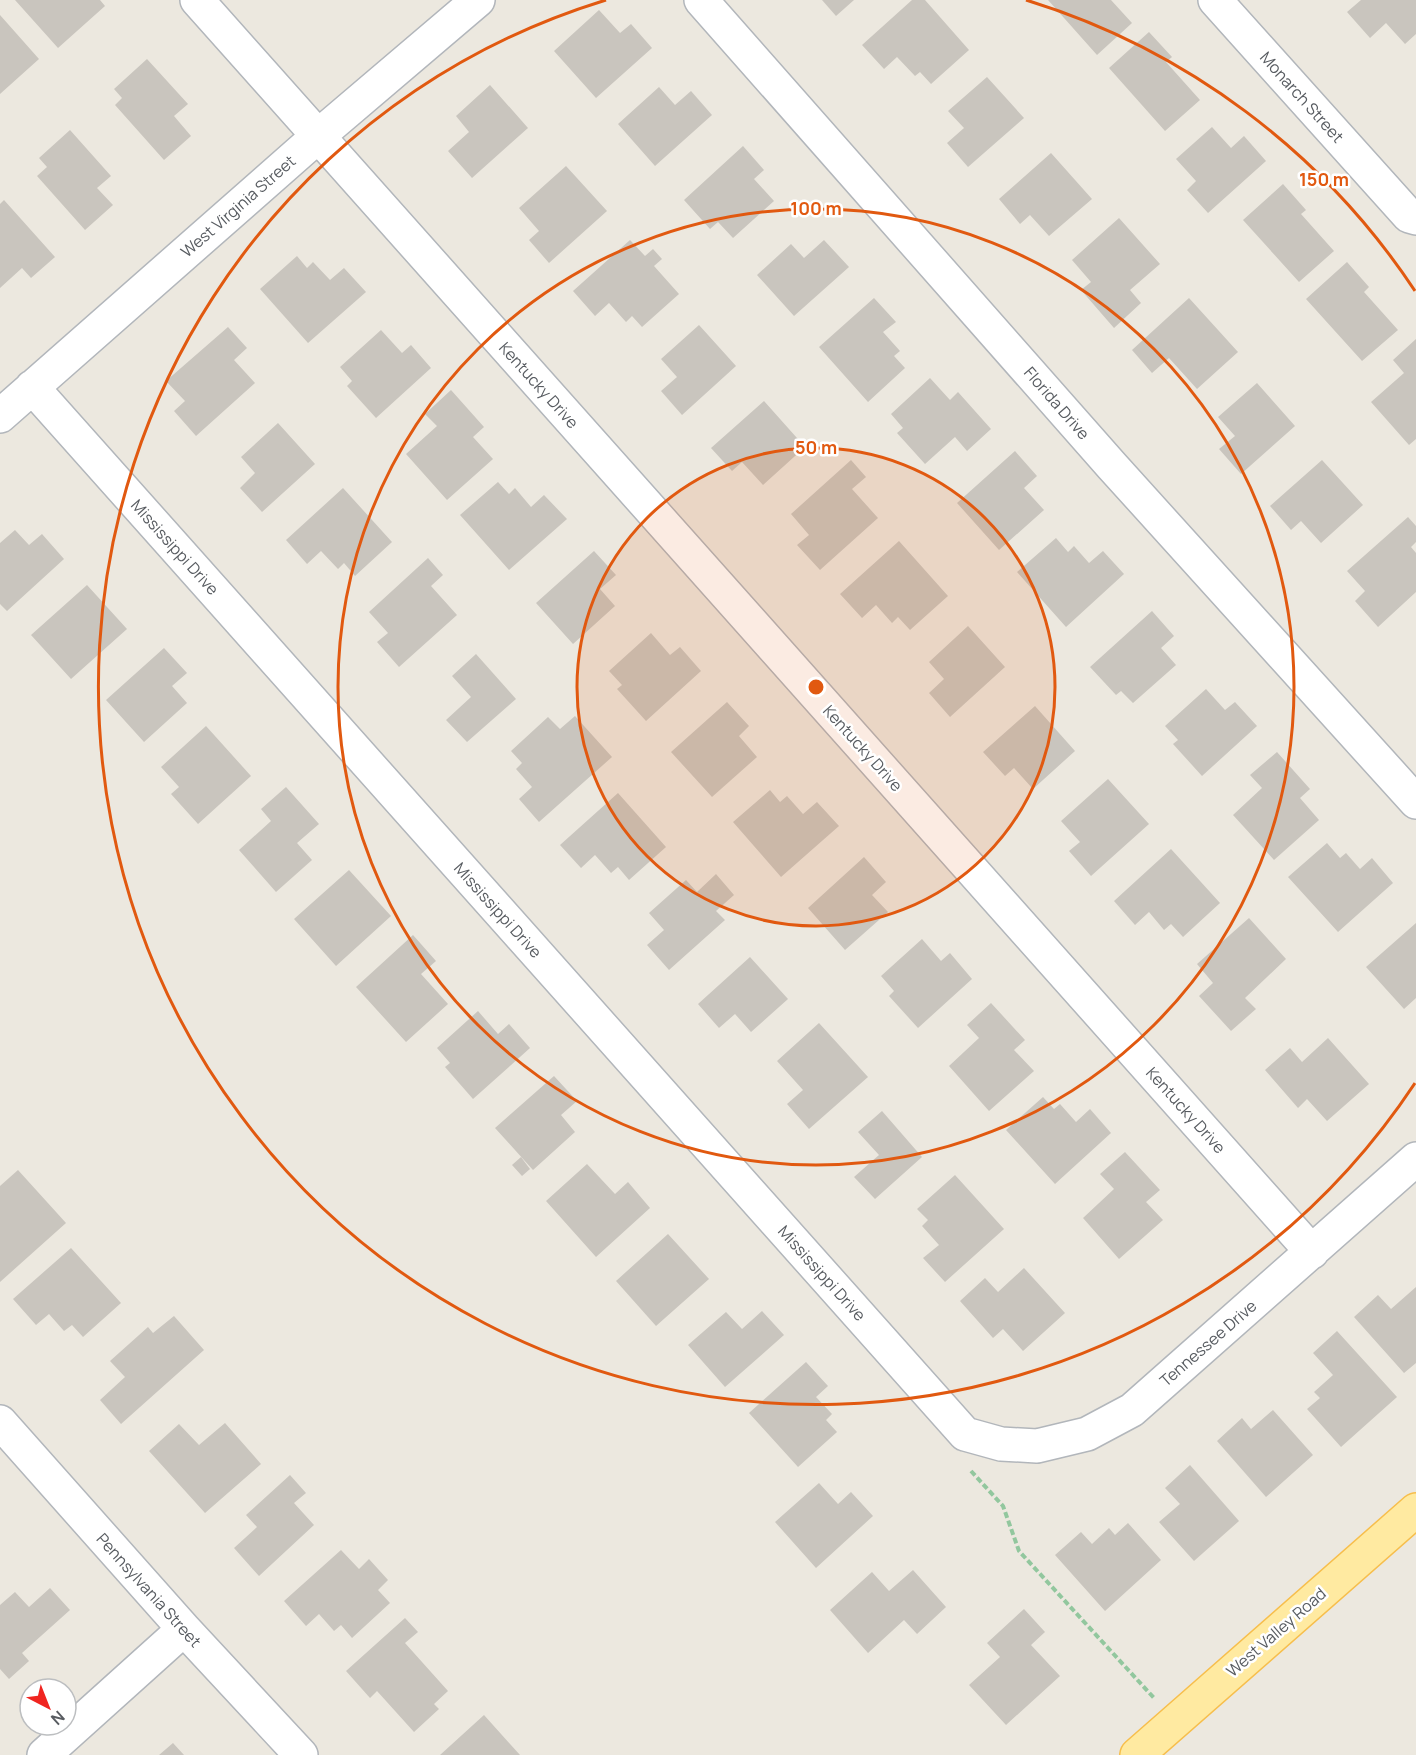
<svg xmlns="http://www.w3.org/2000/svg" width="1416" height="1755" font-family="Manrope,sans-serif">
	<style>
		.building { fill: #c9c5be }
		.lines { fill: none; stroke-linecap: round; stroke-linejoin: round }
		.minor-casing { stroke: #b2b6bb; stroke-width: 36 }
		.major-casing { stroke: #f7be4c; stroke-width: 36 }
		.path { stroke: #92c79e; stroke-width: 4; stroke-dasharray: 6 3; stroke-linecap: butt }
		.minor { stroke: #fff; stroke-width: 33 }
		.major { stroke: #ffeaa1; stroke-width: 33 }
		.ring { fill: none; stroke: #e15910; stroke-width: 3 }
		.labels { text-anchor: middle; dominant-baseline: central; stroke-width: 5; stroke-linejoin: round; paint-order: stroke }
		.street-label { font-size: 16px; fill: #585c61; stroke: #fff }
		.centre { fill: #e15910; stroke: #fff; stroke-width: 3 }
		.ring-label { font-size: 18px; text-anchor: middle; font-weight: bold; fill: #e15910; stroke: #fff; stroke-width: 5; stroke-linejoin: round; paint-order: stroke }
	</style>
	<rect width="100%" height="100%" fill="#ece8df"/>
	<!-- building -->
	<path class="building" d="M 15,0 L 100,0 L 105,6 L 58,48 Z
		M 822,0 L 854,0 L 836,16 Z
		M 912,0 L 925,0 L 969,50 L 931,84 L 920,72 L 915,76 L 897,57 L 884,69 L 862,45 Z
		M 1048,0 L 1111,0 L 1132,23 L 1097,55 Z
		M 1361,0 L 1416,0 L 1416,34 L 1405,44 L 1386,23 L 1370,38 L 1347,12 Z
		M 599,10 L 620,33 L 631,24 L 652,48 L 596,98 L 554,51 Z
		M 0,15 L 39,59 L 0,94 Z
		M 1149,32 L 1172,57 L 1166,62 L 1200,100 L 1165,131 L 1109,68 Z
		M 147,59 L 188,104 L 174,116 L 191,136 L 164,160 L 115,105 L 122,98 L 114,89 Z
		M 987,77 L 1024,118 L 968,167 L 947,143 L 964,128 L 948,111 Z
		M 490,85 L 528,128 L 472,178 L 448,151 L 469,132 L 456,116 Z
		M 659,87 L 675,105 L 691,91 L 712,115 L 655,166 L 618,124 Z
		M 1212,127 L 1231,148 L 1244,136 L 1266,161 L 1208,213 L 1187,190 L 1196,181 L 1176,159 Z
		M 70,130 L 111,176 L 97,188 L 113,205 L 85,230 L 37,176 L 47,167 L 39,158 Z
		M 743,146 L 764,170 L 754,179 L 774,201 L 733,238 L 718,222 L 710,229 L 684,200 Z
		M 1051,153 L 1092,199 L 1049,236 L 1030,215 L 1020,224 L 999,199 Z
		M 566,166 L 607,211 L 549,263 L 529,240 L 539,231 L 519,208 Z
		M 1283,184 L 1306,210 L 1301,214 L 1334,251 L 1299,282 L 1243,220 Z
		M 4,200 L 55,257 L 31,278 L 22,268 L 0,288 L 0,204 Z
		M 1119,218 L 1160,264 L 1130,290 L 1141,303 L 1114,328 L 1081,290 L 1091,282 L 1072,260 Z
		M 630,240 L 645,256 L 653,249 L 662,259 L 654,266 L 679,294 L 642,327 L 632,316 L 626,322 L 609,303 L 595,316 L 573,291 Z
		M 824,240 L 849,267 L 794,316 L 757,275 L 791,244 L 804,258 Z
		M 297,256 L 307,268 L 313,262 L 330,280 L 344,268 L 366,292 L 308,343 L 260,289 Z
		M 1347,262 L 1369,287 L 1364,292 L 1398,330 L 1362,361 L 1306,299 Z
		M 874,298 L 896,322 L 883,332 L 900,351 L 894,356 L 905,368 L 868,402 L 819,347 Z
		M 1189,298 L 1238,352 L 1197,389 L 1169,358 L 1152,373 L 1132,350 Z
		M 699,325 L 736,366 L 682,415 L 661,391 L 677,377 L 661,359 Z
		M 228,327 L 247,348 L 234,360 L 255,383 L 196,436 L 174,411 L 185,401 L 166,381 Z
		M 381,330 L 402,353 L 411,345 L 431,368 L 376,418 L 347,386 L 352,381 L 340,367 Z
		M 1416,339 L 1416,439 L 1409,445 L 1371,402 L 1404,373 L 1393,360 Z
		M 930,378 L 950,400 L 958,392 L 991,429 L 967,451 L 955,437 L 925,464 L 897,433 L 903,428 L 891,414 Z
		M 1257,383 L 1295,426 L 1241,474 L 1219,449 L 1235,436 L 1218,417 Z
		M 451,390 L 484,427 L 473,437 L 493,459 L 447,500 L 406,454 L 437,426 L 425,414 Z
		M 764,401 L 805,447 L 763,485 L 742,462 L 732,471 L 711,448 Z
		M 278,423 L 315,464 L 262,512 L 240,488 L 255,473 L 241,457 Z
		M 1015,451 L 1037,476 L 1024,488 L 1044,510 L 999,550 L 957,503 Z
		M 851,460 L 866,477 L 852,489 L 878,518 L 820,570 L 797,545 L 809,535 L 791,514 Z
		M 1322,460 L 1363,505 L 1321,543 L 1301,521 L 1291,530 L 1270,506 Z
		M 498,482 L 509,494 L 515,488 L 531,507 L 544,495 L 567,519 L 509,570 L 460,515 Z
		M 343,488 L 392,542 L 355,576 L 344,563 L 338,569 L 321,551 L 307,564 L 286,540 Z
		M 1408,517 L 1416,526 L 1416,542 L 1411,547 L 1416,553 L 1416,592 L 1378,627 L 1355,601 L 1365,591 L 1347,571 Z
		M 15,530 L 29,545 L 42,534 L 64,559 L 7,611 L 0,604 L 0,543 Z
		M 1056,538 L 1068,552 L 1074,546 L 1089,563 L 1103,551 L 1124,574 L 1066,627 L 1017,572 Z
		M 899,541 L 948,596 L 910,630 L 898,617 L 892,623 L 876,605 L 862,618 L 840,594 Z
		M 594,551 L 616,575 L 600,589 L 615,606 L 573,644 L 536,603 Z
		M 428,558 L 443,575 L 431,586 L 457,615 L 399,667 L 377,642 L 388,633 L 369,612 Z
		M 87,585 L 127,629 L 71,679 L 31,635 Z
		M 1152,611 L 1174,636 L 1161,648 L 1176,665 L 1133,703 L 1121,691 L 1116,695 L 1090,667 Z
		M 968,626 L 1005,667 L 950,717 L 929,693 L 944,679 L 929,662 Z
		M 651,633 L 670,655 L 680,647 L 701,671 L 646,721 L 617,689 L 622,685 L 609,671 Z
		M 164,648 L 187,673 L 172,686 L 187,703 L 144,742 L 106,700 Z
		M 476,654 L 516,699 L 467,742 L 446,720 L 471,697 L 452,676 Z
		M 1206,689 L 1225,710 L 1235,702 L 1257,726 L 1202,776 L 1173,744 L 1178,740 L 1165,726 Z
		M 727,702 L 749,726 L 739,736 L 757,757 L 712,797 L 671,752 Z
		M 1035,706 L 1075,751 L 1033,789 L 1014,768 L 1005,776 L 983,752 Z
		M 575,716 L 612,757 L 539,822 L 519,799 L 532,787 L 516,769 L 522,763 L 511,751 L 548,717 L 560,729 Z
		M 206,726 L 251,776 L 198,824 L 171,794 L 179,787 L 161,767 Z
		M 1277,752 L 1310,789 L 1300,798 L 1319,820 L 1274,860 L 1233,815 L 1262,788 L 1250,775 Z
		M 1108,779 L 1149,824 L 1091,876 L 1069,851 L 1080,842 L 1061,821 Z
		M 286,787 L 319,824 L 297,843 L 312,860 L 276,892 L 239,850 L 271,821 L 261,809 Z
		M 770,790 L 780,802 L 787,796 L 803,814 L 817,802 L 839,826 L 781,877 L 733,822 Z
		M 618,793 L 666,847 L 629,880 L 618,867 L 611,873 L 595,855 L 581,868 L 560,845 Z
		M 1327,843 L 1340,858 L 1346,853 L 1360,869 L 1372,858 L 1393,883 L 1338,932 L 1288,877 Z
		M 1171,849 L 1220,903 L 1183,937 L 1171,924 L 1164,930 L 1149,912 L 1135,925 L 1114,901 Z
		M 864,857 L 886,882 L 872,895 L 888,912 L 845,950 L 808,908 Z
		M 349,870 L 391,916 L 336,966 L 294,919 Z
		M 716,874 L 734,895 L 716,911 L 725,920 L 669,970 L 647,945 L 664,930 L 649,913 L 686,880 L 697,892 Z
		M 1249,918 L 1286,959 L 1245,998 L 1256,1009 L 1231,1031 L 1199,996 L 1213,983 L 1197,964 Z
		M 1416,923 L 1416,998 L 1404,1009 L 1366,967 Z
		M 413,935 L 436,961 L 421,974 L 448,1004 L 406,1042 L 356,987 Z
		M 922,939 L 941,961 L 950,953 L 972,979 L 918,1028 L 889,996 L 894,991 L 881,976 Z
		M 750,957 L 788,999 L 751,1032 L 735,1014 L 719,1028 L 698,1004 Z
		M 991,1003 L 1025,1040 L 1014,1050 L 1034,1071 L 989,1111 L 949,1066 L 979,1038 L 967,1025 Z
		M 478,1011 L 498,1034 L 509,1024 L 530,1048 L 473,1099 L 445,1067 L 450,1063 L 437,1048 Z
		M 819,1023 L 868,1077 L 809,1129 L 787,1104 L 803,1090 L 777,1061 Z
		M 1328,1038 L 1369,1084 L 1327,1121 L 1307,1099 L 1298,1108 L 1265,1070 L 1290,1048 L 1302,1062 Z
		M 554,1076 L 577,1101 L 561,1115 L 575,1132 L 533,1170 L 495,1128 Z
		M 1043,1097 L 1054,1109 L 1060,1104 L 1076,1122 L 1090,1109 L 1111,1133 L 1055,1184 L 1006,1130 Z
		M 882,1111 L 922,1157 L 875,1199 L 854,1177 L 879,1155 L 858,1132 Z
		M 1125,1152 L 1160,1190 L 1146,1202 L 1163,1220 L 1119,1259 L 1083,1218 L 1114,1189 L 1100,1174 Z
		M 521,1157 L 530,1169 L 522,1176 L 512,1165 Z
		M 587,1164 L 615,1194 L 628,1182 L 650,1208 L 596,1257 L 546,1201 Z
		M 18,1170 L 66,1223 L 0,1282 L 0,1186 Z
		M 955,1175 L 1004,1229 L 945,1282 L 923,1258 L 939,1245 L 922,1226 L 928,1220 L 917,1209 Z
		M 668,1234 L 709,1279 L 656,1326 L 616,1281 Z
		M 71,1248 L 121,1303 L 83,1337 L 72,1325 L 64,1331 L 49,1314 L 36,1325 L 13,1299 Z
		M 1024,1268 L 1065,1313 L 1023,1351 L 1003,1329 L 993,1338 L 960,1301 L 985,1278 L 998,1292 Z
		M 1416,1287 L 1416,1363 L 1404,1373 L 1354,1317 L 1378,1295 L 1391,1309 Z
		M 762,1311 L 784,1335 L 725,1387 L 688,1345 L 726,1312 L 742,1329 Z
		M 174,1316 L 204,1350 L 121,1424 L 100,1400 L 125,1377 L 110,1361 L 148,1327 L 153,1333 Z
		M 1337,1331 L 1397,1397 L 1341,1447 L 1307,1409 L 1320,1398 L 1314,1392 L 1333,1375 L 1313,1353 Z
		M 806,1362 L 828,1386 L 816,1397 L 832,1414 L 826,1420 L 837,1432 L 798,1467 L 749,1413 Z
		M 1273,1410 L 1313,1455 L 1266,1497 L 1217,1441 L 1242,1418 L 1251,1429 Z
		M 225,1423 L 261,1464 L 205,1513 L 149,1451 L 179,1424 L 199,1445 Z
		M 1190,1465 L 1239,1521 L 1194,1561 L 1159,1522 L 1180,1504 L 1165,1488 Z
		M 290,1475 L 306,1493 L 294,1503 L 314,1525 L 259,1576 L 234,1548 L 257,1527 L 246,1515 Z
		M 819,1483 L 838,1504 L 851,1492 L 873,1516 L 816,1568 L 775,1522 Z
		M 1128,1523 L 1161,1560 L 1105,1611 L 1055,1555 L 1081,1532 L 1092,1544 L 1109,1528 L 1115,1535 Z
		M 341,1550 L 359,1569 L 369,1559 L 388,1580 L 378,1590 L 390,1603 L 352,1638 L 341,1625 L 334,1631 L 319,1614 L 306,1626 L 284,1601 Z
		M 913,1570 L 946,1607 L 917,1634 L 904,1620 L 868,1653 L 830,1610 L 872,1572 L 889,1591 Z
		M 50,1588 L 70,1610 L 22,1653 L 29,1661 L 9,1679 L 0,1669 L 0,1605 L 15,1592 L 29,1607 Z
		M 1024,1609 L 1045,1632 L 1031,1645 L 1060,1676 L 1006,1725 L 969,1685 L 1000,1657 L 987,1643 Z
		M 405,1618 L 418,1632 L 405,1643 L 448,1691 L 434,1704 L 439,1709 L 414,1732 L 377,1691 L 370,1698 L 346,1671 Z
		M 484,1715 L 520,1755 L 440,1755 Z
		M 173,1743 L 184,1755 L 159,1755 Z"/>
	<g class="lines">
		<!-- minor casing -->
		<g class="minor-casing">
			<path id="minor" d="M 197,0 L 1312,1252
				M 701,0 L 1112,466 L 1416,802
				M 1215,0 L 1409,216 L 1416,218
				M 32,387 L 965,1434
				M 0,416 L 317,137 L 478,0
				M 0,1422 L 184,1629 L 301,1755
				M 965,1434 L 1001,1444 L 1037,1446 L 1087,1434 L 1132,1410 L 1416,1159
				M 44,1755 L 184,1629"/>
		</g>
		<!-- major casing -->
		<g class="major-casing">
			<path id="major" d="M 1137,1755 L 1416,1510"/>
		</g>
		<!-- path -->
		<path class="path" d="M 971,1471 L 1003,1506 L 1019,1551 L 1154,1698"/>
		<!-- minor -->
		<use href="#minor" class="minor"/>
		<!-- major -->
		<use href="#major" class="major"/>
	</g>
	<!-- distance rings -->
	<circle cx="816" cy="687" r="239" fill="#e15910" fill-opacity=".12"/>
	<g class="ring">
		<circle cx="816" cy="687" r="239"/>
		<circle cx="816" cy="687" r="478"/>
		<path d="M1415 1083A718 718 0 1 1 606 0M1026 0A718 718 0 0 1 1415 291"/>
	</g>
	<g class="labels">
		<!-- street labels -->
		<g class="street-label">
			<text transform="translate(1302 97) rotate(48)">Monarch Street</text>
			<text transform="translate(238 206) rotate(-41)">West Virginia Street</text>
			<text transform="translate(539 385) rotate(48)">Kentucky Drive</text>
			<text transform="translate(1057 403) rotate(49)">Florida Drive</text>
			<text transform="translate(175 547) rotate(48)">Mississippi Drive</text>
			<text transform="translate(863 748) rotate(48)">Kentucky Drive</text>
			<text transform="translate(498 910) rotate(48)">Mississippi Drive</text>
			<text transform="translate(1186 1110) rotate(48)">Kentucky Drive</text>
			<text transform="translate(822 1273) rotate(48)">Mississippi Drive</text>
			<text transform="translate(1208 1343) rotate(-41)">Tennessee Drive</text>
			<text transform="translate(149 1590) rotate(48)">Pennsylvania Street</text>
			<text transform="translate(1276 1632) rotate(-41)">West Valley Road</text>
		</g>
	</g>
	<circle cx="816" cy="687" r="9" class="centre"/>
	<g class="ring-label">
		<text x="1324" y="186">150 m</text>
		<text x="816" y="215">100 m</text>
		<text x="816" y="454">50 m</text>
	</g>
	<!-- north arrow -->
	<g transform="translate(48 1707) rotate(138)"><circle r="28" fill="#ffffff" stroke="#bcbec0" stroke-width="1.5"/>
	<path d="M0-4.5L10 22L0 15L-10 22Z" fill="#f02520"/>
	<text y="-9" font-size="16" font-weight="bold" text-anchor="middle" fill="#585c61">N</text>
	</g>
</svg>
